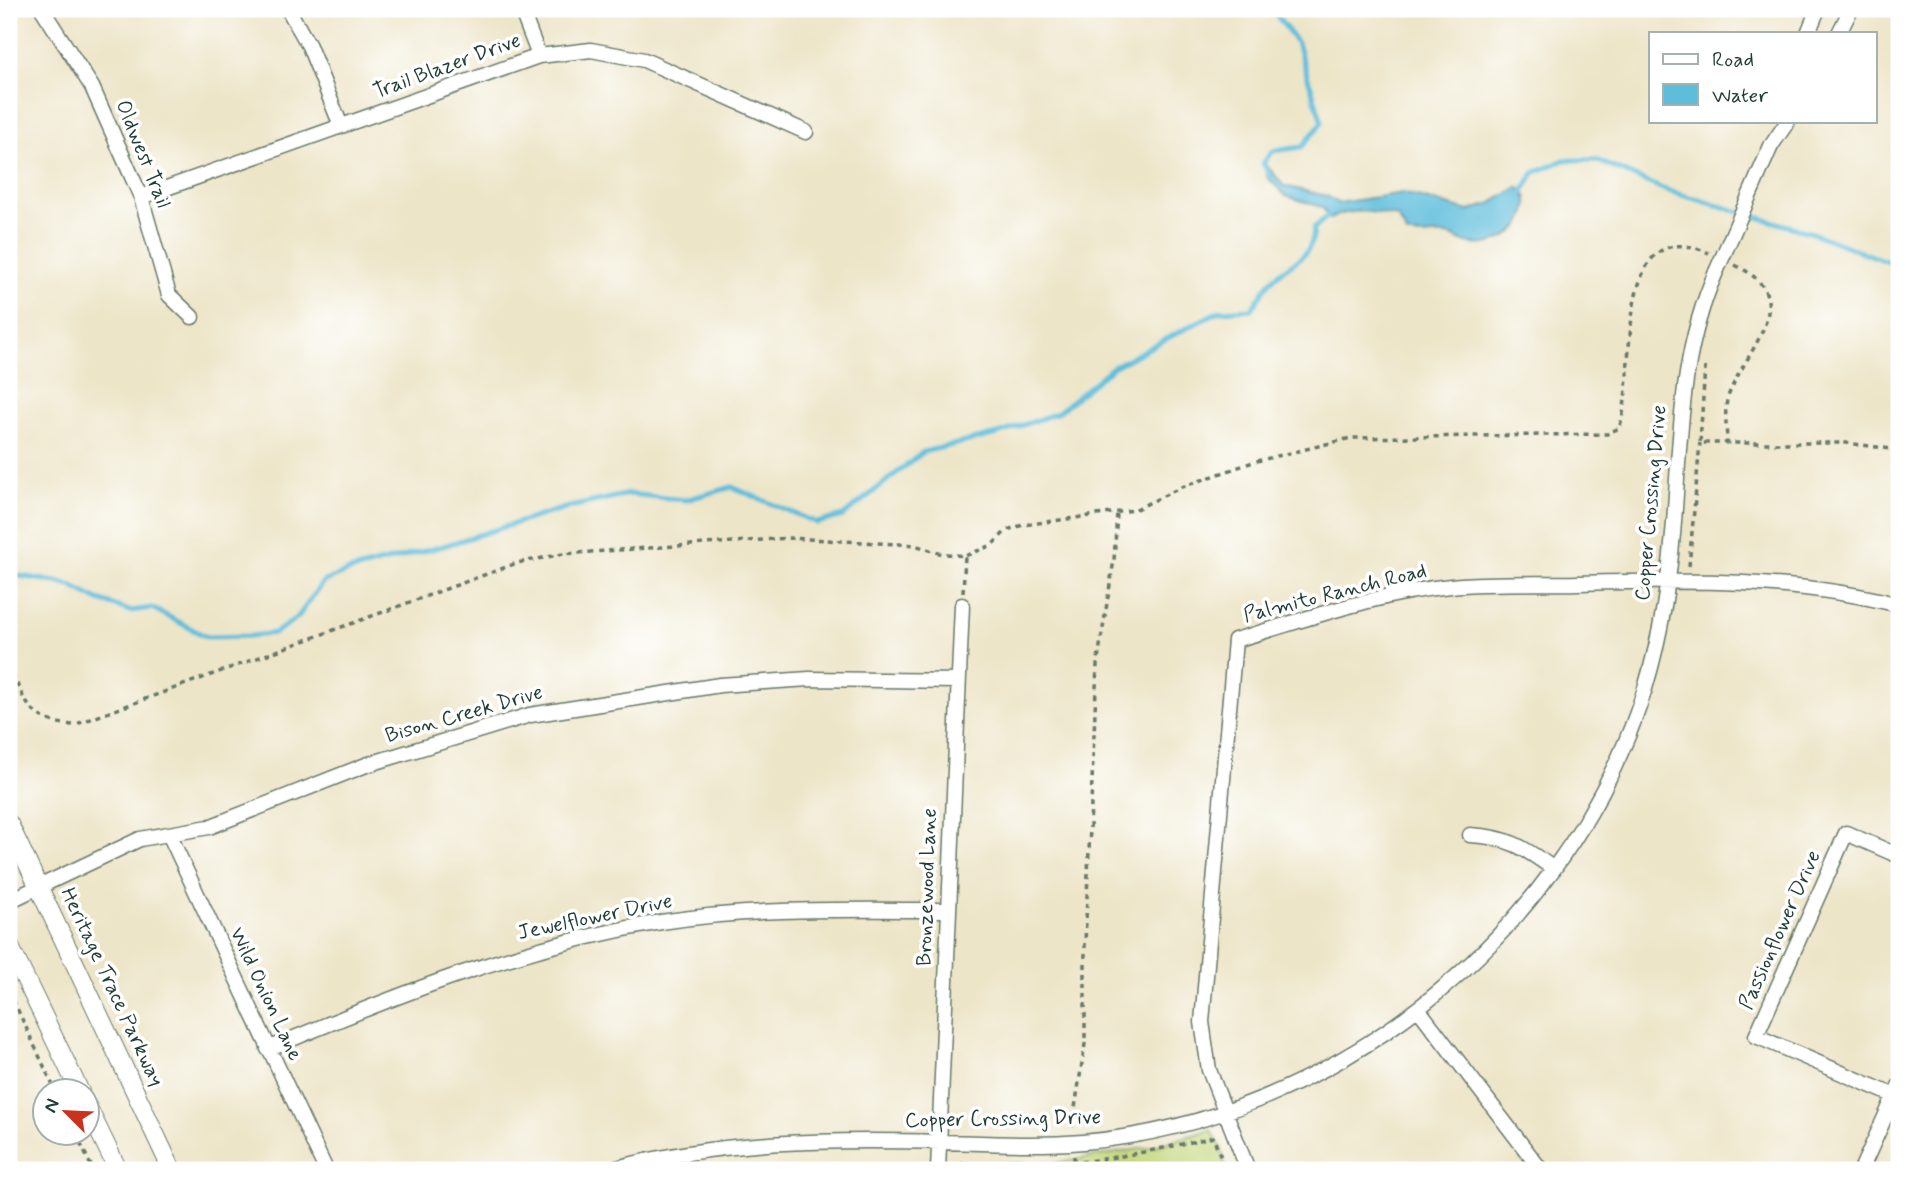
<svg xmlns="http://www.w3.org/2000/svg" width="1908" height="1179" font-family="Mynerve,sans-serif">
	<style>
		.green { fill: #c2d578; stroke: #708956; stroke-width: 2 }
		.water { fill: #5dbddb; stroke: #3e7d88; stroke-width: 2 }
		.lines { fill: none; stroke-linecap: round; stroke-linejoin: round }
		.stream { stroke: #5dbddb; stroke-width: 5 }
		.minor-casing { stroke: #677868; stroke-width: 17 }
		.tertiary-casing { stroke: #677868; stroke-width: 20 }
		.path { stroke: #677868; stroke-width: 3.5; stroke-dasharray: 5 5; stroke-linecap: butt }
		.minor { stroke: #fff; stroke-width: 14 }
		.tertiary { stroke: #fff; stroke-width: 18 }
		.minor-bridge-casing { stroke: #677868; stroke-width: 17; stroke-linecap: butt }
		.minor-bridge { stroke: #fff; stroke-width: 14 }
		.labels { text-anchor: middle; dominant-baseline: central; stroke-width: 7; stroke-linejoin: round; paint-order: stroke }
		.street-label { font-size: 21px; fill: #1f3d34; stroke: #fff }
	</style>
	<rect width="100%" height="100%" fill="#fff"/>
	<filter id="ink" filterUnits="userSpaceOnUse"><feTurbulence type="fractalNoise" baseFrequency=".0143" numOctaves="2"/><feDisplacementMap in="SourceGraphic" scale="14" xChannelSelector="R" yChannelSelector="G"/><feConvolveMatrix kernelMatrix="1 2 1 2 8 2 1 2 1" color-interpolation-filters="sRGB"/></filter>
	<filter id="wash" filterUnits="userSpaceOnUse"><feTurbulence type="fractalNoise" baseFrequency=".00686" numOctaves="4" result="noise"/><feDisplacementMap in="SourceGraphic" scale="28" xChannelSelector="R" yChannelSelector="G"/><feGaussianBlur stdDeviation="1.57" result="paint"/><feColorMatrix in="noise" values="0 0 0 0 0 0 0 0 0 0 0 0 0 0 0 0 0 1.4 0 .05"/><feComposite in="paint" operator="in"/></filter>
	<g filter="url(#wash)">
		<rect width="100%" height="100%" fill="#ede5c8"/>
		<!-- green -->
		<path class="green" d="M 1211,1130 L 1221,1147 L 1226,1170 L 955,1170 L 955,1164 L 1057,1163 L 1151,1147 Z"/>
		<!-- water -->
		<path class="water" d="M 1267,166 L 1284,186 L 1327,196 L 1338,203 L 1403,193 L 1469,211 L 1490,204 L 1518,187 C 1527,194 1529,200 1526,211 C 1521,234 1494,247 1471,244 C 1462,243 1454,235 1445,235 C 1430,233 1425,239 1407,234 L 1398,217 C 1375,212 1352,207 1330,219 L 1322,207 L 1286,196 L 1267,177 Z"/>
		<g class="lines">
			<!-- stream -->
			<path class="stream" d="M 1270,176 L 1263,163 L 1273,151 L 1302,147 L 1322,122 L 1297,43 L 1272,9
				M 1520,197 L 1534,173 L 1564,160 L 1596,160 L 1665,190 L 1812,233 L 1899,266
				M 9,574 L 67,584 L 96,599 L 130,611 L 152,608 L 207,637 L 251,636 L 275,633 L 298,617 L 323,582 L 349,571 L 443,546 L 565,508 L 629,494 L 685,500 L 732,487 L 817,523 L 843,516 L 923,452 L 998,434 L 1057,413 L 1113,367 L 1219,311 L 1252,309 C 1258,300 1264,289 1271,281 C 1288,261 1313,261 1314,228 L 1334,211"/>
		</g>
	</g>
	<g filter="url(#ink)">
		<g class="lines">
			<!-- minor casing -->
			<g class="minor-casing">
				<path id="minor" d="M 42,9 L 92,87 L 141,197 L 169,295 L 192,317
					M 288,9 L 309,46 L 341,126
					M 521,9 L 539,56
					M 1808,33 L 1818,9
					M 1839,33 L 1851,9
					M 1771,146 L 1788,121
					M 141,197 L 539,56 L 591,50 L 644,60 L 806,132
					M 169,834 L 326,1170
					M 1470,835 C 1509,837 1523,847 1554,869
					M 9,901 L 140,839 L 209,827 L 366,765 L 530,715 L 720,685 L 809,679 L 957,681
					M 1419,1010 L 1541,1170
					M 268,1049 C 399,994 519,946 661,922 C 755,907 851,910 946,910
					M 1895,1096 L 1756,1036 L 1846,833 L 1899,856
					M 609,1170 C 716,1140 830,1139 941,1142 C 988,1143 1036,1146 1083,1142 C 1332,1120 1557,941 1639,707 C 1658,652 1668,592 1673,534 C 1681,444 1678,357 1716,272
					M 938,1170 L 962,605
					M 1248,1170 L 1209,1070 L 1202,1022 L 1235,640 C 1305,620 1377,593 1451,586 C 1492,582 1536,584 1578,583 C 1686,580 1794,578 1899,605
					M 1861,1170 L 1899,1086"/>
			</g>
			<!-- tertiary casing -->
			<g class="tertiary-casing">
				<path id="tertiary" d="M 9,824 L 172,1170
					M 9,945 L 80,1092
					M 88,1108 L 118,1170"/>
			</g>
			<!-- path -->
			<path class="path" d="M 1735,265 C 1805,298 1746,350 1729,394 C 1723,408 1727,428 1727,443 L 1847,443 L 1899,450
				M 1705,367 L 1700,443 L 1727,443
				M 1689,566 L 1700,443
				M 963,592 L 965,556
				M 9,665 C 25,702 29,722 74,725 L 517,563 L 563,554 L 790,538 L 915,545 L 939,553 L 965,556 L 992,545 L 1007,530 L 1023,525 L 1134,510 L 1182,487 L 1253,462 L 1351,438 L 1607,434 L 1619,428 C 1638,383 1609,208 1709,253
				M 9,991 L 56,1092
				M 1072,1127 L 1085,1044 L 1085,943 L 1097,665 L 1114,560 L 1117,513
				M 76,1134 L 93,1170
				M 1074,1156 L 1074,1170
				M 954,1168 L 957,1163 C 986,1164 1015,1167 1043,1165 C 1101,1162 1157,1150 1213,1137 L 1226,1170"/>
			<!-- minor -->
			<use href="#minor" class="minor"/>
			<!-- tertiary -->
			<use href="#tertiary" class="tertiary"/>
			<!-- minor-bridge casing -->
			<g class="minor-bridge-casing">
				<path id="minor-bridge" d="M 1716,272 L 1771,146"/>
			</g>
			<!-- minor-bridge -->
			<use href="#minor-bridge" class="minor-bridge"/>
		</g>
	</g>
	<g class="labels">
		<!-- street labels -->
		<g class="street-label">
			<text transform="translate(447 66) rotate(-20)">Trail Blazer Drive</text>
			<text transform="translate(143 154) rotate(68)">Oldwest Trail</text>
			<text transform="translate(1651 503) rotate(-85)">Copper Crossing Drive</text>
			<text transform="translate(1335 593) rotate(-14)">Palmito Ranch Road</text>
			<text transform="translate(464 714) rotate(-16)">Bison Creek Drive</text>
			<text transform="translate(927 887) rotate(-88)">Bronzewood Lane</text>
			<text transform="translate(595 917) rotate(-12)">Jewelflower Drive</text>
			<text transform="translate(1780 930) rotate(-66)">Passionflower Drive</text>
			<text transform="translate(112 987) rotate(65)">Heritage Trace Parkway</text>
			<text transform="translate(266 994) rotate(65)">Wild Onion Lane</text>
			<text transform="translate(1003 1119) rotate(-1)">Copper Crossing Drive</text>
		</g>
	</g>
	<!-- margin -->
	<rect width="1908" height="1179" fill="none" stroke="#fff" stroke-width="35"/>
	<!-- legend -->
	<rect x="1649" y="32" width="228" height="91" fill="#ffffff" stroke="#a5b1ae" stroke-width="2"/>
	<rect x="1663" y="54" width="35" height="10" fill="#ffffff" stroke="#a5b1ae" stroke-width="2"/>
	<text x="1712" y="66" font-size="21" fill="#1f3d34">Road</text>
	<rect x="1663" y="84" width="35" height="21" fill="#5dbddb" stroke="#a5b1ae" stroke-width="2"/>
	<text x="1712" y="102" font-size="21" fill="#1f3d34">Water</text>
	<!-- north arrow -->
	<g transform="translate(66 1112) rotate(294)"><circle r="33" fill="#ffffff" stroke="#a5b1ae" stroke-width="2"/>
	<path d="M0-5L12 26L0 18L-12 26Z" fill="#c8321e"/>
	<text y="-10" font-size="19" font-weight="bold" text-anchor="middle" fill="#1f3d34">N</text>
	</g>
</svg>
